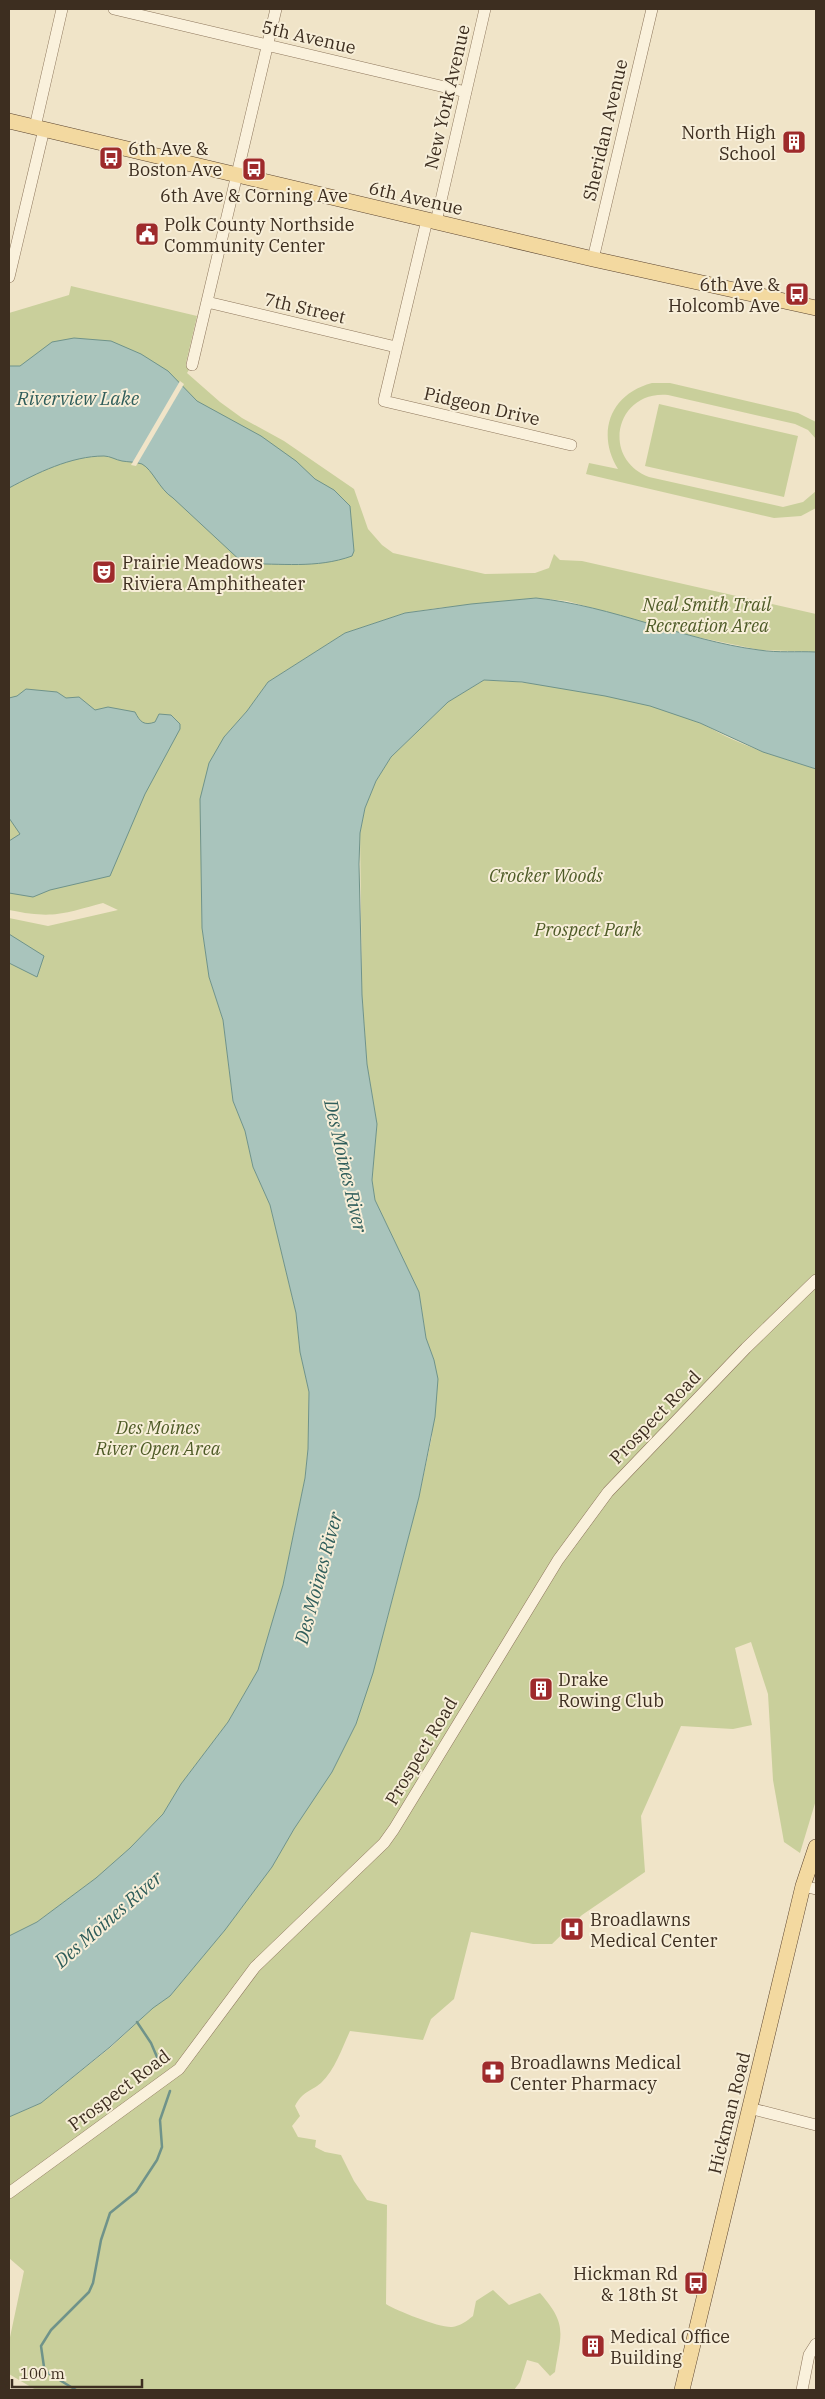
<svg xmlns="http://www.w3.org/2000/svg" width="825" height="2399" font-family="'IBM Plex Serif',serif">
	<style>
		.green { fill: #c9cf9b }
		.water { fill: #a9c4bc; stroke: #6f938a }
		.pier { fill: #f0e4c8 }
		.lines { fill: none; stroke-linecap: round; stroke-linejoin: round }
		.stream { stroke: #6f938a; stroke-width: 2.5 }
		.minor-casing { stroke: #8d765c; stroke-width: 12 }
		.major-casing { stroke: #5b4430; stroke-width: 16 }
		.minor { stroke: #faf1dc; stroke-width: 11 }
		.major { stroke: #f3d9a0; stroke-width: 15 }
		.labels { text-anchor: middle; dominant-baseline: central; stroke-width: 4; stroke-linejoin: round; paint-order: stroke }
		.street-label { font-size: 18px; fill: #3d2e20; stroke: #f7eed8 }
		.poi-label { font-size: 18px; fill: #3d2e20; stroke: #f7eed8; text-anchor: start }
		.park-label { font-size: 18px; font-style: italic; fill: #4d5a26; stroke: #f7eed8 }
		.water-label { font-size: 19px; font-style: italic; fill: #2f5d5a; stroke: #f7eed8 }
	</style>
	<rect width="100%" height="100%" fill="#f0e4c8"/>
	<!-- green -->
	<path class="green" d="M 71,286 L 197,316 L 186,363 L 192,365 L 187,373 L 220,402 L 242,418 L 284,441 L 354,489 L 368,529 L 382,545 L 393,553 L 485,574 L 535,573 L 549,568 L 554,554 L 560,560 L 582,561 L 816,614 L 816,652 L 760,650 L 697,637 L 567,601 L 536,598 L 438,608 L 405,613 L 345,633 L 268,682 L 247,711 L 224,737 L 200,799 L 202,928 L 209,977 L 223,1020 L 233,1101 L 245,1131 L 253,1167 L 270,1205 L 296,1313 L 300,1352 L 309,1392 L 308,1449 L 305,1478 L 283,1585 L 258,1670 L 228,1722 L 181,1784 L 163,1814 L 130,1848 L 96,1878 L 37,1922 L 9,1936 L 9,918 L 48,926 L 118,910 L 103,903 C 62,914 53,919 9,910 L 9,313 L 69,295 Z
		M 652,383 L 670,383 L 798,413 L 816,422 L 816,439 L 808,430 L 795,424 L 668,395 C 616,390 600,458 649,477 L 783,507 L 803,502 L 816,491 L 816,508 L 801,516 L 774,518 L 586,474 L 589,463 L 618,469 C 596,433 610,394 652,383 Z
		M 659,404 L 798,436 L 784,497 L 645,466 Z
		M 484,680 C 556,683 633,695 700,723 C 711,728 722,735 734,740 C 760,752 788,760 816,769 L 816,1800 L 800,1853 L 784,1842 L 773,1780 L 768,1694 L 751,1642 L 735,1648 L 752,1725 L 733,1729 L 681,1726 L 641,1816 L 645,1872 L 582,1915 L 552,1944 L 533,1944 L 471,1932 L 454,1999 L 431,2019 L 423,2040 L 350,2031 C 342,2048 335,2070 321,2083 C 310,2092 303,2091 295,2106 L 300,2116 L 292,2126 L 298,2137 L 316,2140 L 315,2147 L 325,2152 L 341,2155 L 354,2181 L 367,2200 L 387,2205 L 386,2304 C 397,2311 440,2328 452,2327 C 460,2326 467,2321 473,2316 L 476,2301 L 493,2290 L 509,2305 L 540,2293 C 568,2325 561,2333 555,2372 L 550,2376 L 538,2363 L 527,2360 L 520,2382 L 514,2390 L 36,2390 L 9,2374 L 9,2342 L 24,2271 L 9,2258 L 9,2117 L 41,2103 L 111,2047 L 153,2008 L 170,1996 L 225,1930 L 272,1867 L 294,1829 L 332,1772 L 356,1724 L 386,1624 L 419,1497 L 432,1436 L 434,1360 L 426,1338 L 419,1292 L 375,1200 L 372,1180 L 377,1124 L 367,1064 L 362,995 L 360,833 L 365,808 L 376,781 L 391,757 L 448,702 Z"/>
	<!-- water -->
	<path class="water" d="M 74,338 L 111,341 L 141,354 L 168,371 L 197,401 L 261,436 L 296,461 L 315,479 L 334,490 L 350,506 L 354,551 L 352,556 C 316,569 281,563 244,564 L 173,498 C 159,489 153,470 142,464 C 136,462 128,462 122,461 C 116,460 110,456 104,456 C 71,456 37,473 9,488 L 9,366 L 20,366 L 52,342 Z
		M 536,598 C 613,606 683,640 759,650 C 778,653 797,651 816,652 L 816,769 L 763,752 L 700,723 L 650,706 L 605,696 L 522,682 L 484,680 L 448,702 L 391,757 L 376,781 L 365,808 L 360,833 L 359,864 L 362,995 L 367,1064 L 377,1124 L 372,1180 L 375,1200 L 419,1292 L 426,1338 L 434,1360 L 438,1379 L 435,1417 L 419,1497 L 373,1673 L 356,1724 L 332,1772 L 294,1829 L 272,1867 L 225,1930 L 170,1996 L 153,2008 L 110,2047 L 41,2103 L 9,2117 L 9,1936 L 37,1922 L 96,1878 L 130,1848 L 163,1814 L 181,1784 L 228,1722 L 258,1670 L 283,1585 L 305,1478 L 308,1449 L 309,1392 L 300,1352 L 296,1313 L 270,1205 L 253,1167 L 245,1131 L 233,1101 L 223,1020 L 209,977 L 202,928 L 200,799 L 209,763 L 224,737 L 247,711 L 268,682 L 345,633 L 405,613 L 471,604 Z
		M 26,689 L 57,692 L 66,698 L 79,697 L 95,710 L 108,707 L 135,712 C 140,722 144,726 155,722 L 159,714 L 171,715 L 180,724 L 180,729 L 145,794 L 110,876 L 50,890 L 33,897 L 9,893 L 9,841 L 20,834 L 9,818 L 9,698 L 17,696 Z
		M 9,934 L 44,956 L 37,977 L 9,963 Z"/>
	<!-- pier -->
	<path class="pier" d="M 180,381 L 184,384 L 136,466 L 131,465 Z"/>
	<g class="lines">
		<!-- stream -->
		<path class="stream" d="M 137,2022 L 151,2043 L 160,2064
			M 76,2390 L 48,2373 L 44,2367 L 41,2346 L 51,2330 L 89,2292 L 93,2283 L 101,2240 L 110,2213 L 136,2192 L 157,2160 L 162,2147 L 160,2120 L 170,2091"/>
		<!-- minor casing -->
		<g class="minor-casing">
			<path id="minor" d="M 114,9 L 466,92
				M 35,127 L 62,9
				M 427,220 L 384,401 L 571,445
				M 436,222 L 485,9
				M 593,259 L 652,9
				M 9,277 L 44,129
				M 207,302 L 396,347
				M 192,365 L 276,9
				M 803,1886 L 816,1889
				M 749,2108 L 816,2125
				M 9,2193 L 179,2069 L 255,1967 L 384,1843 L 394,1829 L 558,1560 L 608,1492 L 746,1348 L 816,1280
				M 802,2390 L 809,2355 L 816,2344"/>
		</g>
		<!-- major casing -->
		<g class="major-casing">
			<path id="major" d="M 9,121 L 593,259 L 816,308
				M 682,2390 L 803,1886 L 816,1847"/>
		</g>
		<!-- minor -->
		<use href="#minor" class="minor"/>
		<!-- major -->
		<use href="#major" class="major"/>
	</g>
	<!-- icons -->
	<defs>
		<g id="building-square" transform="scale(1.25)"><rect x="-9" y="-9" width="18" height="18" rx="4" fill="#9e2a2b" stroke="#f7eed8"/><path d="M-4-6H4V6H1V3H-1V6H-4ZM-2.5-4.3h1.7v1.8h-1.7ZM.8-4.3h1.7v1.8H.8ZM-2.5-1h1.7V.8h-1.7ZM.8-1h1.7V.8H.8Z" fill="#fff"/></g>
		<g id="bus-square" transform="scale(1.25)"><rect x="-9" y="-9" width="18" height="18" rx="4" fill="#9e2a2b" stroke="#f7eed8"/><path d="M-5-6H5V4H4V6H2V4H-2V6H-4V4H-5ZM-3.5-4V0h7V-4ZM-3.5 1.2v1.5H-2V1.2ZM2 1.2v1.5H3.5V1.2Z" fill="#fff"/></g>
		<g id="civic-square" transform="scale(1.25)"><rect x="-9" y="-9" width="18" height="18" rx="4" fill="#9e2a2b" stroke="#f7eed8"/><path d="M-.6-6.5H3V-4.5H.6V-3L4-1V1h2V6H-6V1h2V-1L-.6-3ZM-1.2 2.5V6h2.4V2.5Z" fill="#fff"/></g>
		<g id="theatre-square" transform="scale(1.25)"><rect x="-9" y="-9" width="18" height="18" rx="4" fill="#9e2a2b" stroke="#f7eed8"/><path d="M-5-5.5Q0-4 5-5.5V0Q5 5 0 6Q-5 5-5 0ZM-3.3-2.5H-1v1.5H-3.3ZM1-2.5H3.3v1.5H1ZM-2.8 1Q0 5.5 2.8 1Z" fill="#fff"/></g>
		<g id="hospital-square" transform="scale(1.25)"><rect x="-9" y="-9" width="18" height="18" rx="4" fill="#9e2a2b" stroke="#f7eed8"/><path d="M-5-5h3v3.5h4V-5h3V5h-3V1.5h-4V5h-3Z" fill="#fff"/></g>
		<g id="pharmacy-square" transform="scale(1.25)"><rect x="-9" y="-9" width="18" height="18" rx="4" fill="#9e2a2b" stroke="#f7eed8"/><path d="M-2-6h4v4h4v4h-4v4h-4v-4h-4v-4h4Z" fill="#fff"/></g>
	</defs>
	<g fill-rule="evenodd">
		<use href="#building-square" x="794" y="142"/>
		<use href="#bus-square" x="111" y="158"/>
		<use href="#bus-square" x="254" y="169"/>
		<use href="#civic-square" x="147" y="234"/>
		<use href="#bus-square" x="797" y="294"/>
		<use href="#theatre-square" x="104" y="572"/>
		<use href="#building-square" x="541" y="1689"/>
		<use href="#hospital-square" x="572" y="1929"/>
		<use href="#pharmacy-square" x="493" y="2072"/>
		<use href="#bus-square" x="696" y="2283"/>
		<use href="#building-square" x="593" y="2346"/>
	</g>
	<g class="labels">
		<!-- street labels -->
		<g class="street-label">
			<text transform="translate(309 37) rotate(13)">5th Avenue</text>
			<text transform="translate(447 97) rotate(-77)">New York Avenue</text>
			<text transform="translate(605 130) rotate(-77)">Sheridan Avenue</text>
			<text transform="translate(416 198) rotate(13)">6th Avenue</text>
			<text transform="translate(305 308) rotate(13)">7th Street</text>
			<text transform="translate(482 406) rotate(13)">Pidgeon Drive</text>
			<text transform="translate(655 1417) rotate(-46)">Prospect Road</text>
			<text transform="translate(421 1751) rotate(-59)">Prospect Road</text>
			<text transform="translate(119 2090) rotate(-37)">Prospect Road</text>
			<text transform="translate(729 2113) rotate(-76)">Hickman Road</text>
		</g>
		<!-- poi labels -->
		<g class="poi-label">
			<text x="776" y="132" text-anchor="end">North High<tspan x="776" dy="21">School</tspan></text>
			<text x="128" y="148">6th Ave &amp;<tspan x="128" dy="21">Boston Ave</tspan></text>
			<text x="254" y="195" text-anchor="middle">6th Ave &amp; Corning Ave</text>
			<text x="164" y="224">Polk County Northside<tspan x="164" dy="21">Community Center</tspan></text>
			<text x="780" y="284" text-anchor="end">6th Ave &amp;<tspan x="780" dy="21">Holcomb Ave</tspan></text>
			<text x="122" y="562">Prairie Meadows<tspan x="122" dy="21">Riviera Amphitheater</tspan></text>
			<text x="558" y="1679">Drake<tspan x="558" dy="21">Rowing Club</tspan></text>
			<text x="590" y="1919">Broadlawns<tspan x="590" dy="21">Medical Center</tspan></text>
			<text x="510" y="2062">Broadlawns Medical<tspan x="510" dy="21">Center Pharmacy</tspan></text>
			<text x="678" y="2273" text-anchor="end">Hickman Rd<tspan x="678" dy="21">&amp; 18th St</tspan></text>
			<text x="610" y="2336">Medical Office<tspan x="610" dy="21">Building</tspan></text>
		</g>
		<!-- park labels -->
		<g class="park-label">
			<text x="707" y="604">Neal Smith Trail<tspan x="707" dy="21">Recreation Area</tspan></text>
			<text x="546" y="875">Crocker Woods</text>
			<text x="588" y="929">Prospect Park</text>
			<text x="158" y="1427">Des Moines<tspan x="158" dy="21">River Open Area</tspan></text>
		</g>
		<!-- water labels -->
		<g class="water-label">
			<text x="78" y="398">Riverview Lake</text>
			<text transform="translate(346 1166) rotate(77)">Des Moines River</text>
			<text transform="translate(318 1578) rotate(-75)">Des Moines River</text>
			<text transform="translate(108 1919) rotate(-41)">Des Moines River</text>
		</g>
	</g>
	<!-- border -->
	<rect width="825" height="2399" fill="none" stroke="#3d2e20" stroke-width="20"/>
	<!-- scale -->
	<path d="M12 2379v8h130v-8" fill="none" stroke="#3d2e20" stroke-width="2.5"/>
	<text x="20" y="2379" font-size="15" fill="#3d2e20" stroke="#f7eed8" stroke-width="4" paint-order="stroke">100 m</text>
</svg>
